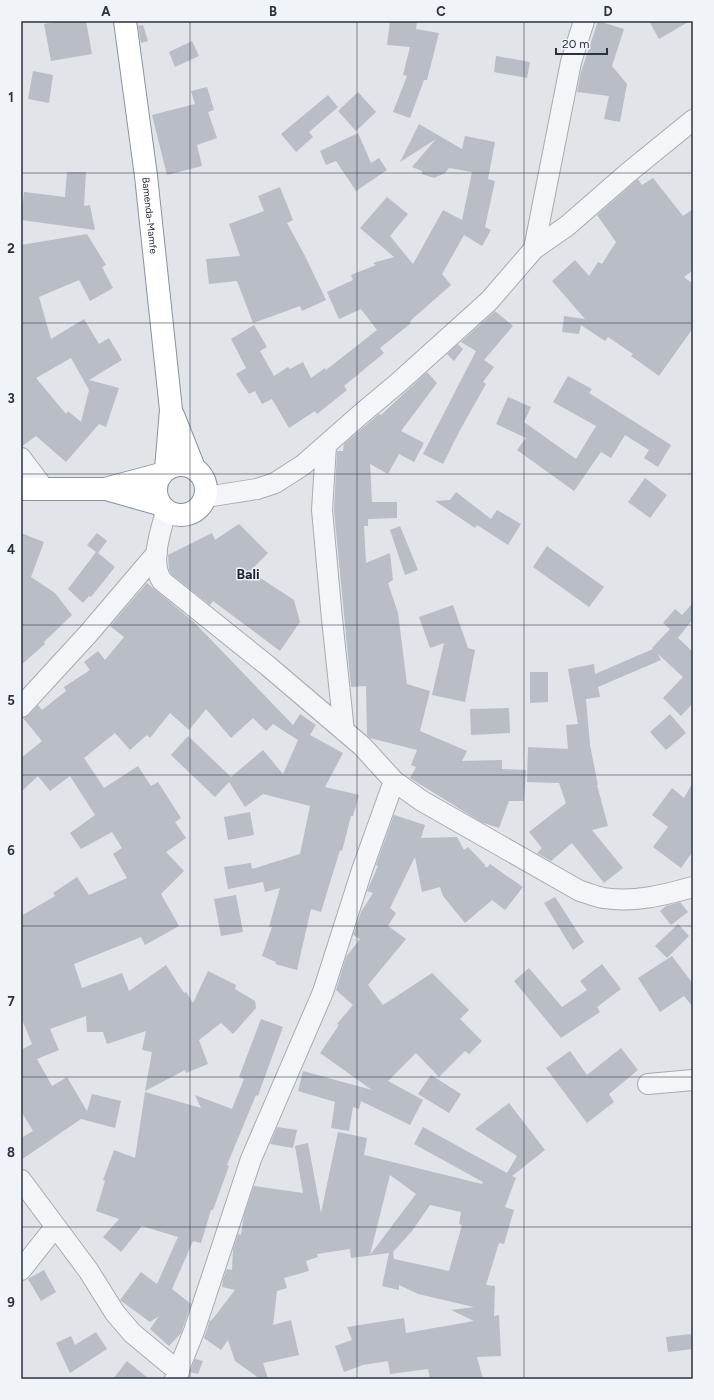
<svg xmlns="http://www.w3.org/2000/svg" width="714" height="1400" font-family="Figtree,sans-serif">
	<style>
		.building { fill: #b8bdc6; fill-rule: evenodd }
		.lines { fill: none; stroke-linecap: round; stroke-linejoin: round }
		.minor-casing { stroke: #a6abb3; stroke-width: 22 }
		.highway-casing { stroke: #8891a0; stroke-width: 24 }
		.minor { stroke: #f3f5f8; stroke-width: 20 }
		.highway { stroke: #fff; stroke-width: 22 }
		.grid { fill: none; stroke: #293241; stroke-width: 1; stroke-opacity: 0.55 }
		.labels { text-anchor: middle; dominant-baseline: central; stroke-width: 3; stroke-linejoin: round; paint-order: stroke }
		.street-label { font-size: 10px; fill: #293241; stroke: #f0f3f7 }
		.district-label { font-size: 14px; font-weight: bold; fill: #1c2331; stroke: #f0f3f7 }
		.neatline { fill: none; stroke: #293241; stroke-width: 1.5 }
		.grid-label { font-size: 13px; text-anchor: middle; font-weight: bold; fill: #293241 }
	</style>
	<rect width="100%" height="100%" fill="#e1e4e9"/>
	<!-- building -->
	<path class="building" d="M 64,21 L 86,21 L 92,54 L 51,61 L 44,24 Z
		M 390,21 L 417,21 L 416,29 L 439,33 L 427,80 L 424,80 L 410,118 L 393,112 L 407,76 L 403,75 L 410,47 L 387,45 Z
		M 598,21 L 624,29 L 612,66 L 627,84 L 620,122 L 604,119 L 609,96 L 577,92 L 581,72 Z
		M 649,21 L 690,21 L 659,39 Z
		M 143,25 L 148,41 L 141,43 L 138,26 Z
		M 192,41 L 199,56 L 175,67 L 169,52 Z
		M 496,56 L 530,62 L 527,78 L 494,72 Z
		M 33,71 L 53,75 L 49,103 L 28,99 Z
		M 207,87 L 214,110 L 208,112 L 217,138 L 197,145 L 202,166 L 167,175 L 152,115 L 195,104 L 191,91 Z
		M 358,92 L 376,112 L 356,131 L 338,111 Z
		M 328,95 L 338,107 L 309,132 L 313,137 L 296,152 L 281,134 Z
		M 419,124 L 462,149 L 465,136 L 495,142 L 488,179 L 495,181 L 485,227 L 491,230 L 482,246 L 464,235 L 442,274 L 451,285 L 410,321 L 411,323 L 380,348 L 384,353 L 344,386 L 347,390 L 317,414 L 315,411 L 289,428 L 272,399 L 262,404 L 255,391 L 249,394 L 236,374 L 246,368 L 231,339 L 254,325 L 267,347 L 260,351 L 274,376 L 288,367 L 290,369 L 303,362 L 311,378 L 325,368 L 326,370 L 377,330 L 361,309 L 339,319 L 327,292 L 353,280 L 351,275 L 376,265 L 373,263 L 394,257 L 360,228 L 387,197 L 408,214 L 390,236 L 413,264 L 443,210 L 462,220 L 472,172 L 449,168 L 445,173 L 434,178 L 422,174 L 422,171 L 412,167 L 436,139 L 400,162 Z
		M 358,133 L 371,163 L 379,158 L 387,170 L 356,191 L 336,161 L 326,165 L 320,151 Z
		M 67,172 L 86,172 L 84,206 L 90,205 L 95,230 L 21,220 L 24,192 L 65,197 Z
		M 653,178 L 683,216 L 693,209 L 693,270 L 684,277 L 693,284 L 693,328 L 659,376 L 631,356 L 633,354 L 608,337 L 605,341 L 581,325 L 579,334 L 562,332 L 564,316 L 585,319 L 552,281 L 575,260 L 589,276 L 598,262 L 602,264 L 616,242 L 597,215 L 638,179 L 642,185 Z
		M 280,187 L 293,220 L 287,223 L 305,256 L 326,300 L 302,311 L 300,306 L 253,323 L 237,281 L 209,284 L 206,259 L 240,256 L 229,224 L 264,211 L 258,196 Z
		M 87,234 L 106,265 L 102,267 L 113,288 L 90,301 L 79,280 L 39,297 L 51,339 L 84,319 L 99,344 L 109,338 L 122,360 L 89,380 L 119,388 L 106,427 L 99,424 L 66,462 L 36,436 L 21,447 L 21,245 ZM 71,358 L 89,390 L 81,422 L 68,411 L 66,414 L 36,378 Z
		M 495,311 L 513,326 L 484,360 L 494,367 L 483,382 L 486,384 L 460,430 L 443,464 L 423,454 L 476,351 L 461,342 Z
		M 458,344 L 463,349 L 454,361 L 447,354 Z
		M 427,372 L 437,383 L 401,431 L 424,443 L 414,462 L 399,454 L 388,474 L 370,464 L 372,502 L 397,502 L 397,518 L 368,519 L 368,526 L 364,526 L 366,563 L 390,553 L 393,580 L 388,583 L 398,613 L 407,684 L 430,691 L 420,731 L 467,751 L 462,761 L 502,760 L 502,769 L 526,770 L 524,801 L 509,801 L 499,828 L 481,822 L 410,778 L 416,767 L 411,765 L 417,750 L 370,738 L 367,735 L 366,686 L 351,687 L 334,510 L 337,451 L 343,451 L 344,444 L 379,414 L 381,415 Z
		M 568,376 L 592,389 L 589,393 L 671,445 L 658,467 L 644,458 L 649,450 L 625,435 L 611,458 L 601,452 L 574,491 L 517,450 L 526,438 L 496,424 L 508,397 L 531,407 L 524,422 L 576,459 L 596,426 L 553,402 Z
		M 645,478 L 667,495 L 650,518 L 628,502 Z
		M 456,492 L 491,519 L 497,510 L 521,524 L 508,545 L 477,525 L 475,528 L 435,501 L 450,500 Z
		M 239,524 L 268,553 L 250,571 L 294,600 L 300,622 L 280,651 L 213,601 L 210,605 L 171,574 L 169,570 L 168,555 L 212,533 L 215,540 Z
		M 400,526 L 418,570 L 405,575 L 390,530 Z
		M 21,533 L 44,542 L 31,577 L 55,593 L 72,615 L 44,642 L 45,644 L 21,665 Z
		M 97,533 L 107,541 L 98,553 L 115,567 L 91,597 L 89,596 L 83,603 L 68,589 L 96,552 L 87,545 Z
		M 547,546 L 604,587 L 589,607 L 533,567 Z
		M 147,583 L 194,622 L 293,725 L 300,714 L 316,725 L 310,735 L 343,753 L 325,787 L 359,795 L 353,816 L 351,816 L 342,851 L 340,850 L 321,912 L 311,909 L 297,970 L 275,964 L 276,962 L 262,956 L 272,927 L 269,927 L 280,888 L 265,892 L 263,882 L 228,889 L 224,867 L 251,863 L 252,869 L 300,854 L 310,806 L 263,794 L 245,807 L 229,782 L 215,797 L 171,755 L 188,736 L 231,777 L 263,750 L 283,774 L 298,740 L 273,724 L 266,731 L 253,718 L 231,738 L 206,709 L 189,730 L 170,713 L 150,738 L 147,735 L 130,750 L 115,733 L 84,758 L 104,788 L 138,766 L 151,786 L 158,782 L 181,818 L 175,822 L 186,838 L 166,852 L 184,871 L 161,894 L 179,926 L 145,945 L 141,937 L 74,964 L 82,988 L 122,973 L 129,991 L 166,965 L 184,993 L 186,992 L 193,1003 L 208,971 L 236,985 L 235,989 L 255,1001 L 256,1008 L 233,1034 L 221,1023 L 199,1040 L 208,1064 L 186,1073 L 185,1070 L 145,1091 L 152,1052 L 142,1050 L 146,1031 L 107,1044 L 103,1032 L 87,1032 L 86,1016 L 50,1029 L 59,1050 L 37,1059 L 52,1086 L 67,1077 L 87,1111 L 92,1094 L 121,1101 L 115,1128 L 81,1119 L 21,1160 L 21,1138 L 33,1131 L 21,1111 L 21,1050 L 32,1044 L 21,1017 L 21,916 L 55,896 L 53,893 L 77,877 L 89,895 L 127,878 L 113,854 L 122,848 L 112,832 L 81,849 L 70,833 L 95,815 L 70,776 L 50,791 L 38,776 L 21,792 L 21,758 L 42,741 L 23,718 L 29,715 L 38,705 L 42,710 L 66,691 L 64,687 L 90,670 L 84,662 L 98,651 L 105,660 L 124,637 L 110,626 Z
		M 453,605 L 468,648 L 475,650 L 465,702 L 432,695 L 444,643 L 430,648 L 419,617 Z
		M 691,605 L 693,607 L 693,619 L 678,638 L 693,652 L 693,703 L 681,716 L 663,698 L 683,677 L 658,654 L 661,660 L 598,687 L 600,697 L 586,699 L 590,745 L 598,785 L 597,785 L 608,826 L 592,830 L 623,868 L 604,883 L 572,843 L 551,861 L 537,853 L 542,848 L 529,832 L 566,803 L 559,783 L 527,782 L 528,747 L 568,749 L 566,725 L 578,724 L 568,669 L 594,664 L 595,674 L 653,649 L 652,648 L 670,629 L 663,623 L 675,609 L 682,615 Z
		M 530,672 L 548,672 L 548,702 L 530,703 Z
		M 509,708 L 510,733 L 471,735 L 470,709 Z
		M 670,714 L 686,733 L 666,750 L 650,732 Z
		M 693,782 L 693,851 L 681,868 L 653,847 L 668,827 L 652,815 L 672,788 L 684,798 Z
		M 250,812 L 254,835 L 228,840 L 224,817 Z
		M 394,815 L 425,825 L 421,838 L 457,837 L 464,850 L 468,847 L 485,865 L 484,868 L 486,866 L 487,868 L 490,864 L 523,887 L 505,910 L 492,900 L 465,923 L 443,896 L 440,887 L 422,892 L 415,857 L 390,908 L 396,913 L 388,926 L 406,939 L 368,985 L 383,1005 L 432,973 L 469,1010 L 460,1019 L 482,1041 L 469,1054 L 465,1051 L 439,1077 L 416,1053 L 388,1081 L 423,1100 L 410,1125 L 361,1101 L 359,1109 L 353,1107 L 349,1131 L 331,1128 L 335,1102 L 298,1091 L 303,1071 L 372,1090 L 320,1053 L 339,1025 L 337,1024 L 353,1005 L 336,990 L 346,957 L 360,939 L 353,935 L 361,912 L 373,893 L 367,891 L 378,866 L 376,865 Z
		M 236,895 L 243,932 L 221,936 L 214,899 Z
		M 555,897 L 584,942 L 573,950 L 544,903 Z
		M 680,902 L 688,912 L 671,925 L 660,911 L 666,906 Z
		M 678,924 L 689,936 L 667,958 L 655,946 Z
		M 672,956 L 693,984 L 693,1007 L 684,996 L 660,1012 L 638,978 Z
		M 602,964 L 621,989 L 597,1007 L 600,1012 L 561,1038 L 514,981 L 529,968 L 562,1007 L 587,990 L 580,981 Z
		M 261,1019 L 283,1027 L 260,1090 L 258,1096 L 256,1095 L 227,1165 L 229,1166 L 213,1210 L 211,1210 L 201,1243 L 193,1241 L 172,1289 L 191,1304 L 181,1333 L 169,1346 L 150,1329 L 159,1316 L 150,1322 L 120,1300 L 141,1272 L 157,1284 L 178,1237 L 142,1226 L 121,1252 L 103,1237 L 119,1219 L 96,1211 L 105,1181 L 103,1180 L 114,1150 L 135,1158 L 145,1092 L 201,1108 L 195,1095 L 232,1109 L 244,1079 L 239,1077 Z
		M 621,1048 L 638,1070 L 609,1094 L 614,1102 L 587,1123 L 546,1068 L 570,1051 L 587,1075 Z
		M 431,1075 L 461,1094 L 449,1113 L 418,1094 Z
		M 509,1103 L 545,1150 L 512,1176 L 516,1178 L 505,1207 L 514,1210 L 504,1244 L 499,1243 L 486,1285 L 495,1286 L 494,1316 L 499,1315 L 501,1356 L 477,1357 L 483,1379 L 430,1379 L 428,1369 L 390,1374 L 388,1361 L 363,1365 L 344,1372 L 335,1346 L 352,1340 L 347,1327 L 404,1318 L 406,1333 L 474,1321 L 451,1310 L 474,1307 L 418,1294 L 399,1285 L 399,1290 L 382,1286 L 389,1253 L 351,1258 L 350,1249 L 317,1254 L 318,1257 L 306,1261 L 309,1271 L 284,1278 L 287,1288 L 277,1291 L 273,1325 L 291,1320 L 299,1355 L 263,1363 L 268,1379 L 260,1379 L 235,1361 L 228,1340 L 221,1350 L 204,1338 L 210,1320 L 211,1321 L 235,1290 L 222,1287 L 223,1279 L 227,1269 L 232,1270 L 233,1249 L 238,1234 L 241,1235 L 244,1215 L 254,1186 L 303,1193 L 295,1146 L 308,1143 L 321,1213 L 338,1132 L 367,1138 L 364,1155 L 482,1184 L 483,1182 L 414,1144 L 423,1127 L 507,1173 L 517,1156 L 475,1129 ZM 390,1175 L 416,1194 L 370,1255 ZM 430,1205 L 461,1212 L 459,1224 L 462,1225 L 449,1271 L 394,1259 L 393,1252 L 412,1231 Z
		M 277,1127 L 297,1130 L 293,1148 L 270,1144 Z
		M 44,1270 L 56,1292 L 41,1301 L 28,1279 Z
		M 96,1332 L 107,1349 L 70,1373 L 56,1343 L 71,1336 L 75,1345 Z
		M 691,1334 L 693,1349 L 668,1352 L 666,1337 Z
		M 195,1359 L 203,1361 L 198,1374 L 190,1372 Z
		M 127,1361 L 149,1379 L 113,1379 Z"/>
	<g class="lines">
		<!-- minor casing -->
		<g class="minor-casing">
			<path id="minor" d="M 534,249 L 567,226 L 629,172 L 693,120
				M 326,446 L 322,510 L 332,619 L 344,731
				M 21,458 L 45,490
				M 206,497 L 257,489 L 275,483 L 303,465 L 361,414 L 398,383 L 489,301 L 534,249 L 571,62 L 584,21
				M 166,511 C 161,531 149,562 162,581 L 268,666 L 362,746 L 394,781 L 422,801 L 580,891 C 588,893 596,897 604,898 C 634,903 664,895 693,887
				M 21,707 L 88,634 L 157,553
				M 648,1084 L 693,1080
				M 21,1180 L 88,1270 L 115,1313 L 132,1333 L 179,1372
				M 21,1270 L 55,1227
				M 175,1379 L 194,1331 L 251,1159 L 323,992 L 362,870 L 394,781"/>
		</g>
		<!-- highway casing -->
		<g class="highway-casing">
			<g id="highway">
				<path id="s1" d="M 125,21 L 146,176 L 171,410 L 166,469"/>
				<path d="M 173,415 L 194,468"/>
				<circle cx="181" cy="490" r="25"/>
				<path d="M 21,489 L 105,489 L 161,474"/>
				<path d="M 106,489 L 159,504"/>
			</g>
		</g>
		<!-- minor -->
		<use href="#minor" class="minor"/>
		<!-- highway -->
		<use href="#highway" class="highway"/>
	</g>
	<!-- grid -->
	<path class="grid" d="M 190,21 L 190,1379M 357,21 L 357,1379M 524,21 L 524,1379M 21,173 L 693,173M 21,323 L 693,323M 21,474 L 693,474M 21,625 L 693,625M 21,775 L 693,775M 21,926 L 693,926M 21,1077 L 693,1077M 21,1227 L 693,1227"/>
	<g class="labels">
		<!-- street labels -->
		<g class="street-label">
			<text stroke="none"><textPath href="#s1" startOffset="196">Bamenda-Mamfe</textPath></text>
		</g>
		<!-- district labels -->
		<g class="district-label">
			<text x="248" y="574">Bali</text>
		</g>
	</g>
	<!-- border -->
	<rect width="714" height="1400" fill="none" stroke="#f0f3f7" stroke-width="44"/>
	<!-- scale -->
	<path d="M556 48v6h51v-6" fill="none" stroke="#293241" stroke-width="2"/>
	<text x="562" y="48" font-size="12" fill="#293241" stroke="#f0f3f7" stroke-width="3" paint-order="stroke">20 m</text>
	<rect x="22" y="22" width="670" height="1356" class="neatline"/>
	<g class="grid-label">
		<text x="106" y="16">A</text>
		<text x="273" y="16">B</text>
		<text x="441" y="16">C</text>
		<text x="608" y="16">D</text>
		<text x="11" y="102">1</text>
		<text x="11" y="253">2</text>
		<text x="11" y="403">3</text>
		<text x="11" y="554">4</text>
		<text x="11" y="705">5</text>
		<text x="11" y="855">6</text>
		<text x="11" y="1006">7</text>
		<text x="11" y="1157">8</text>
		<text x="11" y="1307">9</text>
	</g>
</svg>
